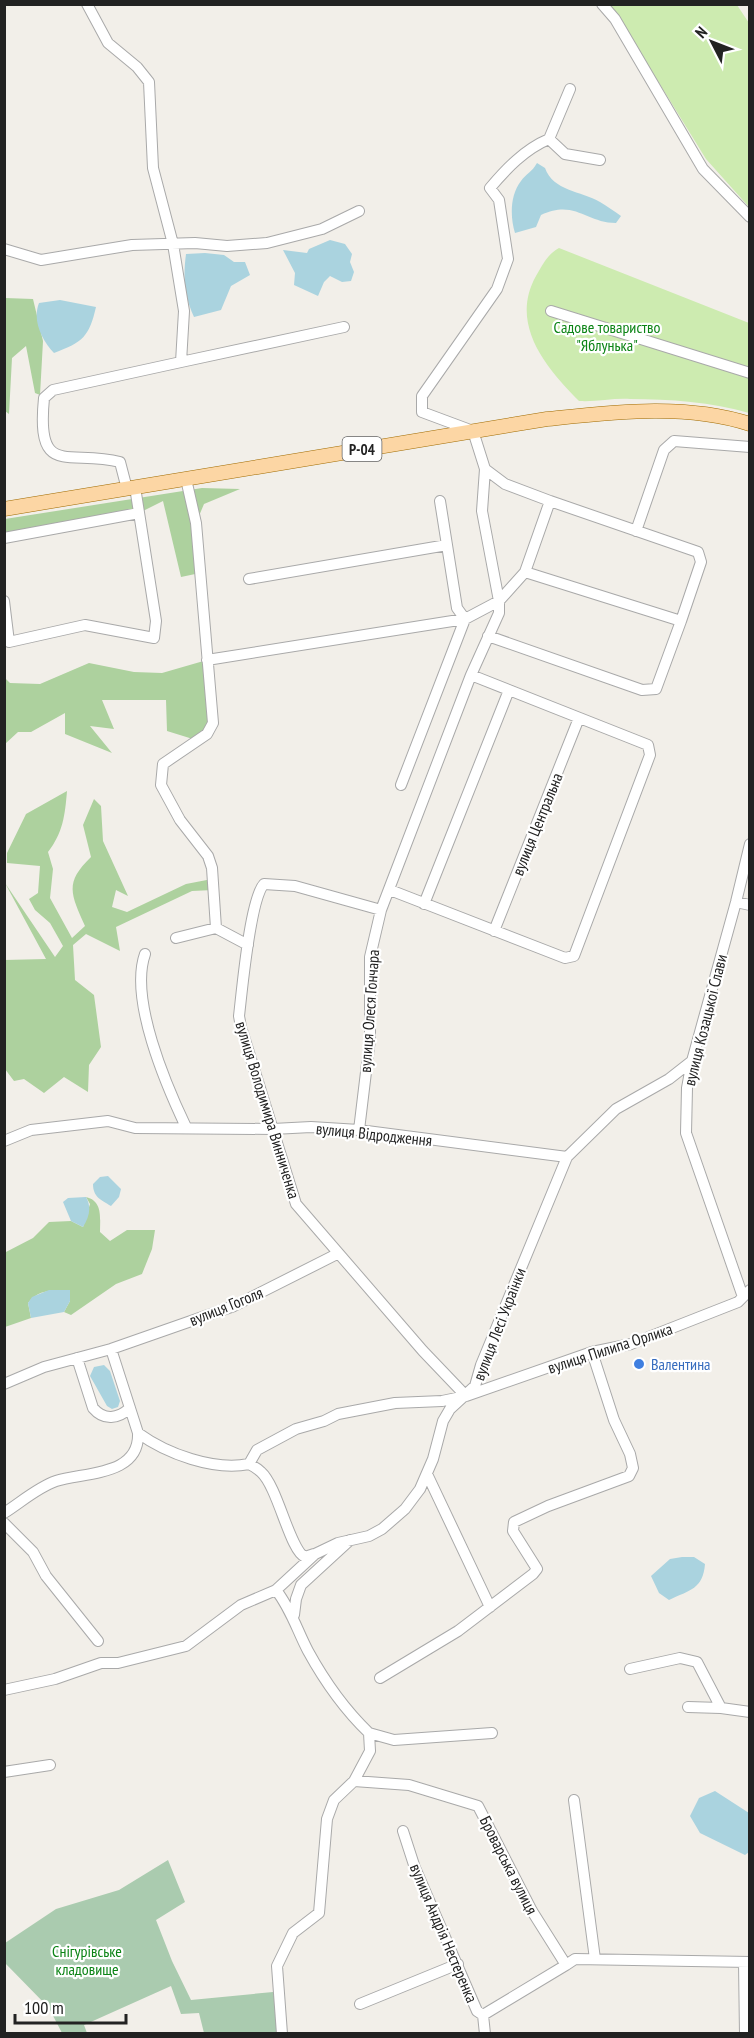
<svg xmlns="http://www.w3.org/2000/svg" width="754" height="2038" font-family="'PT Sans Narrow',sans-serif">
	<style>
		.grass { fill: #cdebb0 }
		.forest { fill: #add19e }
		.cemetery { fill: #aacbaf }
		.water { fill: #aad3df }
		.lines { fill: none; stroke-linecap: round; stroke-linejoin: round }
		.minor-casing { stroke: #a9a9a9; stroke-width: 12 }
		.major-casing { stroke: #a06b00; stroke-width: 15 }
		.minor { stroke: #fff; stroke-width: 10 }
		.major { stroke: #fcd6a4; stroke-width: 14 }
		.shop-dot { fill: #3f7fe0; stroke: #fff; stroke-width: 2 }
		.labels { text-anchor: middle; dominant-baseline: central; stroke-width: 4.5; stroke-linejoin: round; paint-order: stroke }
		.shield { fill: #fff; stroke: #646464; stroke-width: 1.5 }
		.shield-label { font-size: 15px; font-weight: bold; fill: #222 }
		.park-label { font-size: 16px; fill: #0c8416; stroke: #fff }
		.street-label { font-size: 16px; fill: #222; stroke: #fff }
		.shop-label { font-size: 16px; fill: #366cbe; stroke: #fff; text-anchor: start }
	</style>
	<rect width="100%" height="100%" fill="#f2efe9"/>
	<!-- grass -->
	<path class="grass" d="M 611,5 L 737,5 L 749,23 L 749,207 L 706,159 Z
		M 559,248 L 749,323 L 749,413 C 712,402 670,399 630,399 C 613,398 597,402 579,401 C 546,368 509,324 536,276 C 543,264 547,255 559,248 Z"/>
	<!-- forest -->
	<path class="forest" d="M 5,298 L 33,299 L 43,341 L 40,395 L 35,393 L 26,346 L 12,358 L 9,414 L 5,411 Z
		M 202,488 L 240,489 L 204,504 L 196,523 L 200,573 L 181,577 L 163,501 L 139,513 L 5,538 L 5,519 Z
		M 207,660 L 213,723 L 196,740 L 167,731 L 166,700 L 102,700 L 114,729 L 90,726 L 112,753 L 65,734 L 65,713 L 31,732 L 18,732 L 5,744 L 5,678 L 10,683 L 40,684 L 89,663 L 134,672 L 162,673 Z
		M 67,791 C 65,815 63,833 48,852 L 53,869 L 50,898 L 72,938 L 85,926 C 71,894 64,883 91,857 L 83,825 L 94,799 L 101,806 L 103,841 L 128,896 L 116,890 L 112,907 L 127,912 L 186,884 L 212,879 L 213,890 L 192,891 L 116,927 L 120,951 L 86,934 L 73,945 L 75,980 L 94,995 L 101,1047 L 89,1065 L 88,1092 L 64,1077 L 44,1093 L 24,1079 L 14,1081 L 5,1069 L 4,960 L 46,959 L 5,883 L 55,957 L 63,946 L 50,923 L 35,910 L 29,899 L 38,893 L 40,866 L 7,863 L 7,853 L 26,814 Z
		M 86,1197 C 103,1201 100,1218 100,1232 L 110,1241 L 127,1230 L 155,1230 L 152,1249 L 142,1274 L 116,1284 L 71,1315 L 64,1312 L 70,1301 L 70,1291 C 54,1290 38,1289 28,1303 L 31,1318 L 5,1327 L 4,1253 L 33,1238 L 49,1222 L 71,1221 L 83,1227 L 90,1204 Z"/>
	<!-- cemetery -->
	<path class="cemetery" d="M 168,1860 L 185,1902 L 156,1920 L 172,1961 L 191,2000 L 273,1992 L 283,2033 L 204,2033 L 199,2013 L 181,2014 L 171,1986 L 84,2025 L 87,2033 L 62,2033 L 49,2008 L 5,1963 L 5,1943 L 56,1909 L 119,1890 Z"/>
	<!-- water -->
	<path class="water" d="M 537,163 L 545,168 C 553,191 581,191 600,202 C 607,206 614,211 621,216 L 616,223 C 586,223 575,199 541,215 L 536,227 L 515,233 C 510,217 510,195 521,181 C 526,174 532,172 537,163 Z
		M 330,240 L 345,244 L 352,254 L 350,262 L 354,272 L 351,281 L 342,282 L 330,276 L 324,282 L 318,296 L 294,285 L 295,273 L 283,250 L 307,253 L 309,249 Z
		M 205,253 L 224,255 L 234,262 L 245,262 L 250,275 L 231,286 L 221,310 L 194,317 C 184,295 183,277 186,254 Z
		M 60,300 L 96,307 C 89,337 83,342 54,353 C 42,340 32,321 39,303 Z
		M 108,1176 L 121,1189 L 119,1197 L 111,1206 C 101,1200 93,1197 93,1184 L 100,1177 Z
		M 86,1197 C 92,1208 89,1217 83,1227 L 71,1221 L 63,1202 L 68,1198 Z
		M 49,1290 L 70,1290 L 70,1301 L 64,1312 L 31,1318 L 28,1303 L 32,1297 Z
		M 104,1365 L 110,1371 L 120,1401 L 118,1407 L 112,1409 L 107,1406 L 90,1376 L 94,1367 Z
		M 682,1557 L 694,1557 L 705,1564 C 703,1589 690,1590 669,1600 L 659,1593 L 651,1576 L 670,1559 Z
		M 715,1791 L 749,1813 L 749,1852 L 745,1855 L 700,1833 L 690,1816 L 699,1798 Z"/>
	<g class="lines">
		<!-- minor casing -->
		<g class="minor-casing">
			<path id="minor" d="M 87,4 L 108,43 L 137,67 L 149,82 L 153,168 L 173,244 L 184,311 L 181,362 L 53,390 L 44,398 C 36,479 68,449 120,462 L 127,489
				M 602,4 L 615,19 L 703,169 L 750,217
				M 549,139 L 565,154 L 600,160
				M 4,249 L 41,260 L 132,245 L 195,243 L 227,246 L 267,243 L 322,229 L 359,211
				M 551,311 L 750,373
				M 181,362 L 344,327
				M 186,479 L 196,523 L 213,723 L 207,734 L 163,764 L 161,785 L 180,820 L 208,856 L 212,868 L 216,928
				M 636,531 L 664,450 L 674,441 L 750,447
				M 4,538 L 139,513
				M 525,572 L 681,621 L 701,562 L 698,552 L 550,501
				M 249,579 L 447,545
				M 4,601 L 9,642 L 85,625 L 154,638 L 156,621 L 135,487
				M 488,636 L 642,690 L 656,689 L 681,621
				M 207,660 L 465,619 L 499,601 L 525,572 L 550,501 L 505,484 L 485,469
				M 401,785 L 465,619 L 457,608 L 440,501
				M 390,890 L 565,958 L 574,956 L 650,755 L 648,745 L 471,675
				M 736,902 L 750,905
				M 424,904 L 509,690
				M 381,910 L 295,886 L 264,884 C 250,899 242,991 239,1016 L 241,1027 L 296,1204 L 423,1351 L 466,1396
				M 494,931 L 579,718
				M 176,938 L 216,928 L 248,945
				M 145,954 C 129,999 166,1085 186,1127
				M 359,1130 L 370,1039 L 370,957 L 381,910 L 471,675 L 499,613 L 499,601 L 482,511 L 485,469 L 473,431 L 422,412 L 422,396 L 497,289 L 508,259 L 499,200 L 490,188 C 506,169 525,149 549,139 L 570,89
				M 4,1141 L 31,1130 L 108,1121 L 135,1128 L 273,1129 L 311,1127 L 359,1130 L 567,1157
				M 743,1297 L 686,1133 L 687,1088 L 692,1061 L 736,902 L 750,844
				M 111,1349 L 138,1433
				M 77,1358 L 93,1408 C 104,1421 118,1419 130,1408
				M 4,1384 L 44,1367 L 111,1349 L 234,1306 L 337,1254
				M 249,1464 L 257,1450 L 296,1429 L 324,1421 L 338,1414 L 395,1403 L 442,1401 L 466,1396 L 592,1352 L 631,1344 L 738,1302 L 750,1290
				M 427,1474 L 490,1607
				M 4,1513 C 20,1503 38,1487 56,1481 C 85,1472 140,1476 138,1433 C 167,1454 214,1471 249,1464 C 253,1466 258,1469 261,1472 C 278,1487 290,1551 305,1557 L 314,1554
				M 4,1523 L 33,1552 L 46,1576 L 98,1641
				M 276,1590 C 291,1609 297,1630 308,1651 C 325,1682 344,1709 369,1733 L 370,1751 L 354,1781
				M 294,1615 L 296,1599 L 301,1585 L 350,1540
				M 630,1669 L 680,1658 L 697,1662 L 721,1708 L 750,1712
				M 380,1678 L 458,1631 L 533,1574 L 537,1569 L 513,1531 L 514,1522 L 548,1506 L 629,1476 L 633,1468 L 630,1454 L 614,1420 L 592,1352
				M 4,1690 L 55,1679 L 101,1663 L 118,1663 L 186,1646 L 241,1605 L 276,1590 L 315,1554 L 338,1543 L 369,1536 L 382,1529 L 405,1509 L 420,1489 L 433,1459 L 443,1421 L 450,1409 L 475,1386 L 481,1365 L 567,1157 L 616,1109 L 669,1079 L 692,1061
				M 688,1707 L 721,1708
				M 369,1733 L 394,1740 L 492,1733
				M 4,1772 L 50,1765
				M 574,1800 L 595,1959
				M 403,1831 L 415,1868 L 477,2011 L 483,2015 L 485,2034
				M 744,1962 L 745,2034
				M 360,2004 L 458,1964
				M 483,2015 L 566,1965
				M 282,2034 L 277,1966 L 293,1933 L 319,1913 L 327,1819 L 334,1800 L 354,1781 L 409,1785 L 478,1806 L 532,1911 L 566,1965 L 575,1959 L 750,1962"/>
		</g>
		<!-- major casing -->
		<g class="major-casing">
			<path id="major" d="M 4,509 L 547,419 C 614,412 685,403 750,424"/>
		</g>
		<!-- minor -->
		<use href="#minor" class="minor"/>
		<!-- major -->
		<use href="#major" class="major"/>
	</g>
	<!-- markers -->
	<circle class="shop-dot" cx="639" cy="1364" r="6"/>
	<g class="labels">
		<!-- shield labels -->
		<rect class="shield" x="342.5" y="437" width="39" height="24" rx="4.5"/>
		<g class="shield-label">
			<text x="362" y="449">Р-04</text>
		</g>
		<!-- park labels -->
		<g class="park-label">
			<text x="607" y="327">Садове товариство<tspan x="607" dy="18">"Яблунька"</tspan></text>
			<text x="87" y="1951">Снігурівське<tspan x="87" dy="18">кладовище</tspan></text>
		</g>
		<!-- street labels -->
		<g class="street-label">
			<text transform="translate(537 824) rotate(-68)">вулиця Центральна</text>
			<text transform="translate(369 1011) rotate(-86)">вулиця Олеся Гончара</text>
			<text transform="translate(705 1020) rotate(-76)">вулиця Козацької Слави</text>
			<text transform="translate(268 1110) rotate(73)">вулиця Володимира Винниченка</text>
			<text transform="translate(374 1134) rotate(6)">вулиця Відродження</text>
			<text transform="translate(226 1306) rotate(-22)">вулиця Гоголя</text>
			<text transform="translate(499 1324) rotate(-69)">вулиця Лесі Українки</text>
			<text transform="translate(610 1348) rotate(-18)">вулиця Пилипа Орлика</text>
			<text transform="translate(509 1865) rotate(63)">Броварська вулиця</text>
			<text transform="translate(444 1933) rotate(67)">вулиця Андрія Нестеренка</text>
		</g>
		<!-- shop labels -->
		<g class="shop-label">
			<text x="651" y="1364">Валентина</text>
		</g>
	</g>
	<!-- border -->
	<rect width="754" height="2038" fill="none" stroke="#222222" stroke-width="12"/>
	<!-- north arrow -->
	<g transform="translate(712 42) rotate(312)" stroke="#ffffff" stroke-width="4.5" paint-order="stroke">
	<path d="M0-4.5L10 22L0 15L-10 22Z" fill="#222222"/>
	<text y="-9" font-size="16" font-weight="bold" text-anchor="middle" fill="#222222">N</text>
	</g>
	<!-- scale -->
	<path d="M15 2014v9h111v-9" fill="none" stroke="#222222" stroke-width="3"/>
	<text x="24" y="2014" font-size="18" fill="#222222" stroke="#ffffff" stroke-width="4.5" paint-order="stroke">100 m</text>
</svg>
